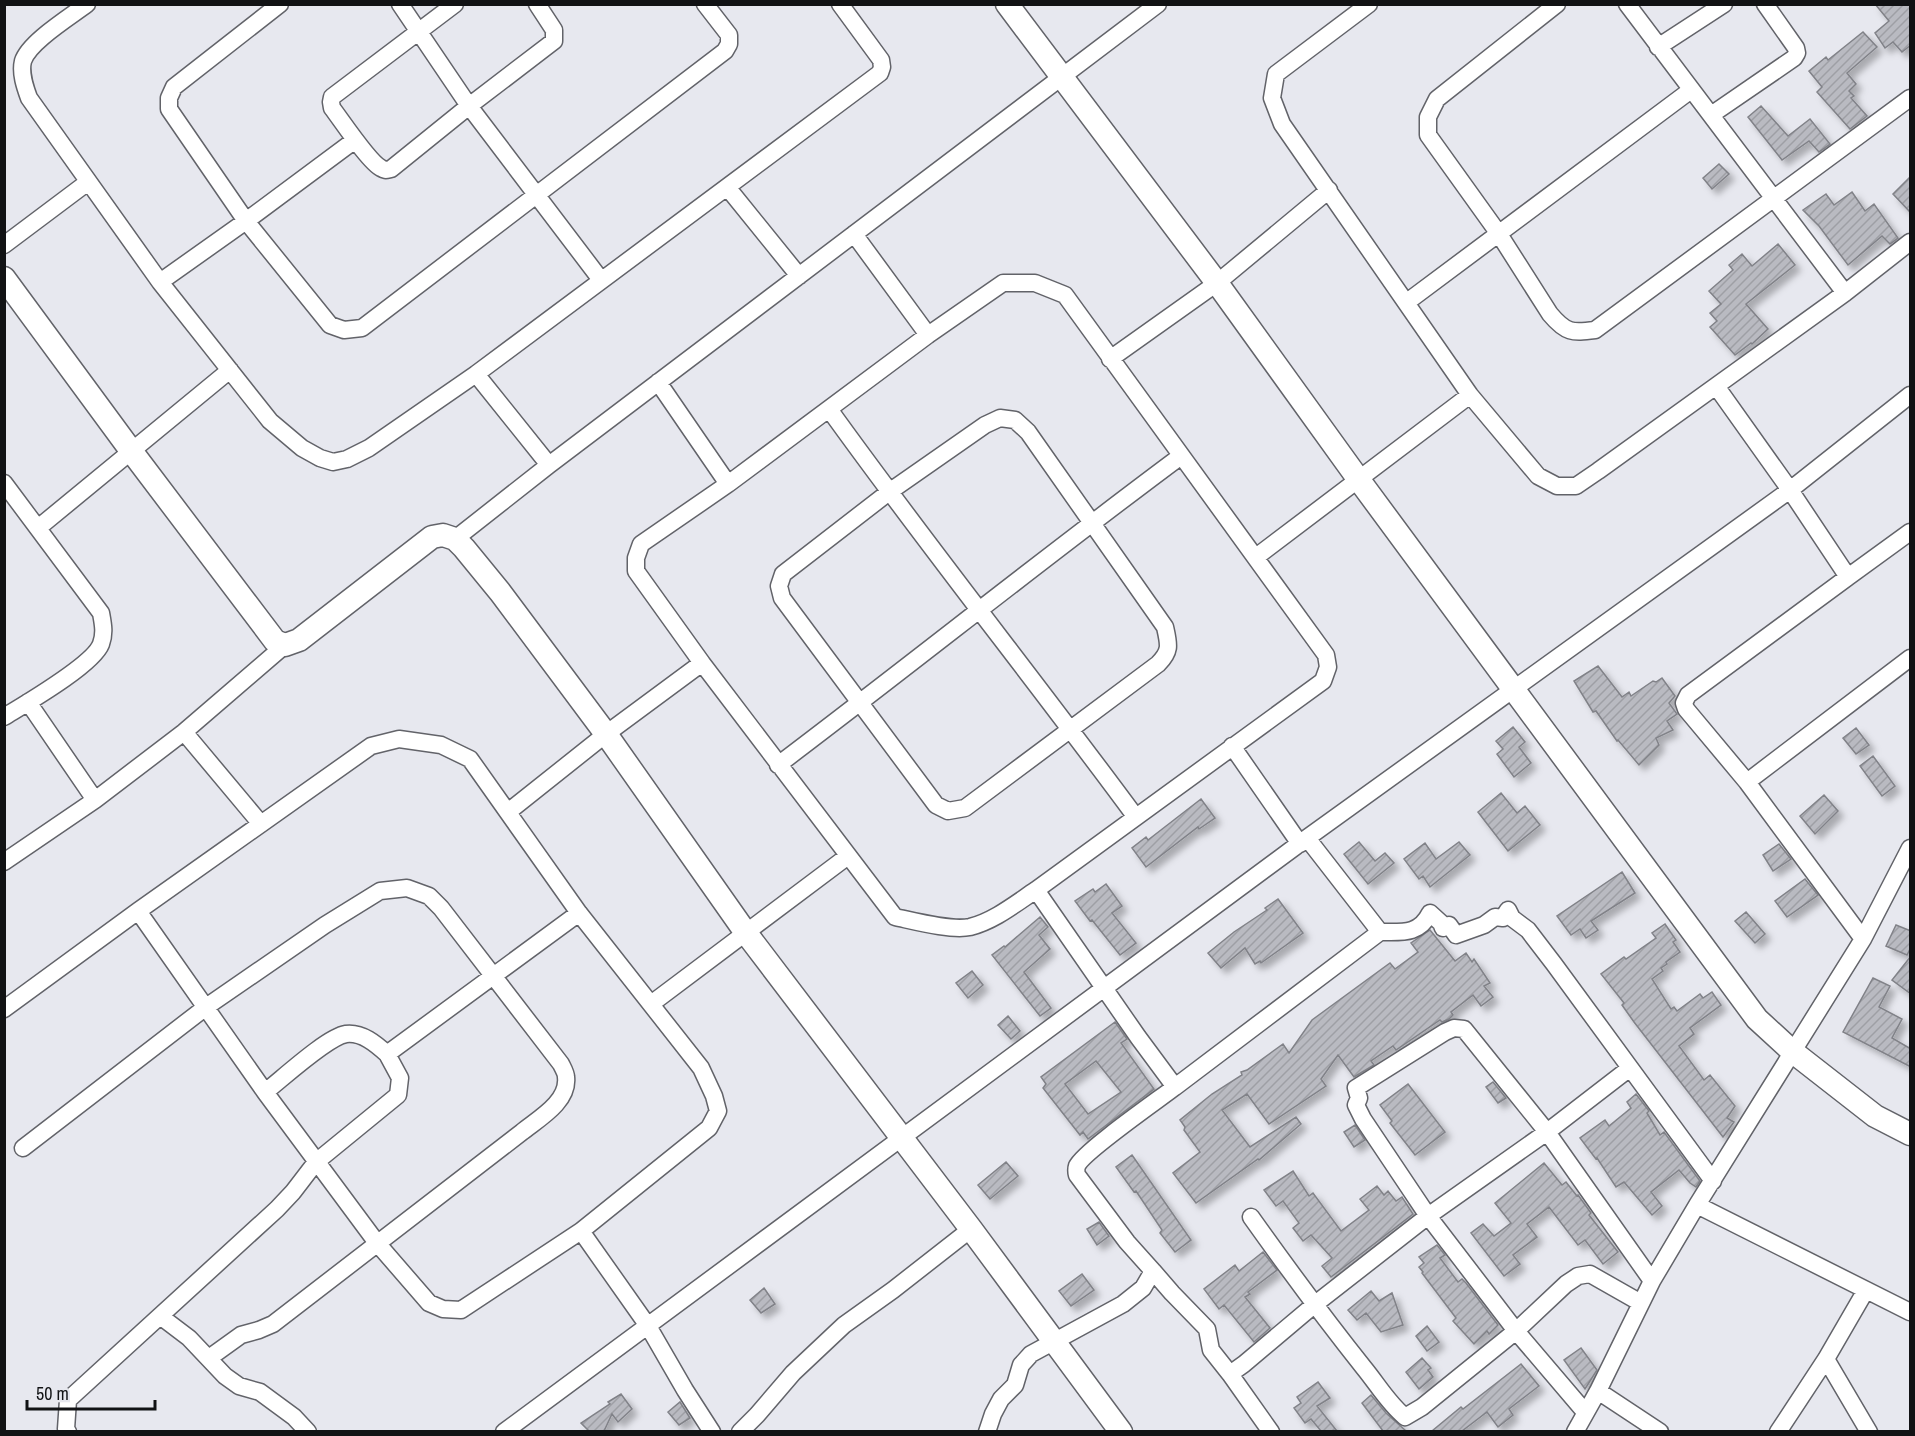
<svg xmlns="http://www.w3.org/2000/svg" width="1915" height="1436" font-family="'Archivo Narrow',sans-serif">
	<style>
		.building { fill: url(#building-hatch); stroke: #818288; stroke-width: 1.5; fill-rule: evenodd; filter: url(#shadow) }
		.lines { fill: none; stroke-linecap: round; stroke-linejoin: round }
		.street-casing { stroke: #626369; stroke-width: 19 }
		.secondary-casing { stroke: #626369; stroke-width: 25 }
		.street { stroke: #fff; stroke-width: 16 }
		.secondary { stroke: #fff; stroke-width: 22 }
	</style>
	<defs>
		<pattern id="building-hatch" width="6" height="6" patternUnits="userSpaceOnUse" patternTransform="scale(1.5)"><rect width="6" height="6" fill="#b9bac1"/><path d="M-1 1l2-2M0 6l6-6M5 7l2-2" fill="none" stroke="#9e9fa5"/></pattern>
		<filter id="shadow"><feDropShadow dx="5.5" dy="5.5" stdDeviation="3" flood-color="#0004"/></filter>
	</defs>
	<rect width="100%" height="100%" fill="#e7e8ef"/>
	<!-- building -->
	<path class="building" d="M 1875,4 L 1911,4 L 1911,45 L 1902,52 L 1893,42 L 1885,48 L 1875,33 L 1889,21 Z
		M 1863,32 L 1877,47 L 1847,73 L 1856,84 L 1849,91 L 1854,96 L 1851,98 L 1867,116 L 1850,129 L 1817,92 L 1822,87 L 1809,71 L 1826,57 L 1828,60 Z
		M 1761,106 L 1788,136 L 1810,119 L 1830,144 L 1819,152 L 1809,141 L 1782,160 L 1748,117 Z
		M 1719,164 L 1729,174 L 1712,189 L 1703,178 Z
		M 1911,176 L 1911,213 L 1893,194 Z
		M 1852,192 L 1865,211 L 1874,204 L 1898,238 L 1890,244 L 1882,236 L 1848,265 L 1819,226 L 1803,210 L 1826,194 L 1834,205 Z
		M 1778,244 L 1795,265 L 1746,304 L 1768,329 L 1752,344 L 1751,343 L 1735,355 L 1710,327 L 1717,321 L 1710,313 L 1721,304 L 1709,291 L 1733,270 L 1729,265 L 1742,254 L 1752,266 Z
		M 1598,666 L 1622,697 L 1629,692 L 1631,696 L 1653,681 L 1656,682 L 1662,678 L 1675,696 L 1669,703 L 1677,714 L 1667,721 L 1673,730 L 1656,738 L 1659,745 L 1639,765 L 1618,740 L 1617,741 L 1596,711 L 1593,712 L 1574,681 Z
		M 1513,727 L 1525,742 L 1519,747 L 1531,763 L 1514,777 L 1497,754 L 1503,749 L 1496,741 Z
		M 1856,728 L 1869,745 L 1856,754 L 1843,738 Z
		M 1873,756 L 1895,786 L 1882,796 L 1860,766 Z
		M 1501,793 L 1517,813 L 1525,806 L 1540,825 L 1508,851 L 1478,812 Z
		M 1824,795 L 1838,811 L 1815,834 L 1800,816 Z
		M 1201,799 L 1215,818 L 1199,829 L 1198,827 L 1146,867 L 1132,848 L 1146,837 L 1148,840 Z
		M 1359,842 L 1375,861 L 1385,853 L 1394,863 L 1368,884 L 1344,854 Z
		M 1459,842 L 1470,855 L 1430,887 L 1423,876 L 1419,879 L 1404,859 L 1425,843 L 1436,859 Z
		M 1779,844 L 1791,859 L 1773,871 L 1763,855 Z
		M 1622,872 L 1635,893 L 1591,921 L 1598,930 L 1586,938 L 1580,929 L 1571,935 L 1557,916 Z
		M 1805,879 L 1818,895 L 1787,917 L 1775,901 Z
		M 1106,884 L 1122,906 L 1112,913 L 1136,943 L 1120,955 L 1092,920 L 1090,921 L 1075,901 L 1093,889 L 1095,892 Z
		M 1278,899 L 1303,933 L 1261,963 L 1260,961 L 1255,964 L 1245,948 L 1221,968 L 1208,953 L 1234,932 L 1267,910 L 1265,908 Z
		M 1746,912 L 1765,934 L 1755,943 L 1735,921 Z
		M 1040,917 L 1048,927 L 1039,935 L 1050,949 L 1024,972 L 1051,1008 L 1040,1016 L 992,955 L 1004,946 L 1005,947 Z
		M 1665,924 L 1676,940 L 1673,942 L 1680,952 L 1666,962 L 1667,964 L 1661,968 L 1663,971 L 1652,979 L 1671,1009 L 1674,1007 L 1677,1011 L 1700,994 L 1703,998 L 1712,992 L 1721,1005 L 1690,1028 L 1694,1034 L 1679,1046 L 1704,1080 L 1710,1075 L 1735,1106 L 1727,1118 L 1734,1122 L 1723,1137 L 1634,1022 L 1622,1005 L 1624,1003 L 1601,974 L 1624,957 L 1626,959 L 1656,938 L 1652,933 Z
		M 1896,925 L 1911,931 L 1911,947 L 1907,955 L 1886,946 Z
		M 1430,930 L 1455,961 L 1466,953 L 1472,962 L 1474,959 L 1490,983 L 1484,986 L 1493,997 L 1481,1006 L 1473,995 L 1451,1012 L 1453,1015 L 1449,1019 L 1442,1022 L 1440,1020 L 1396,1050 L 1393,1046 L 1371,1061 L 1374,1065 L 1354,1077 L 1338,1055 L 1321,1079 L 1326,1086 L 1269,1124 L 1247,1094 L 1222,1110 L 1250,1147 L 1296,1117 L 1301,1124 L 1259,1160 L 1258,1159 L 1196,1203 L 1173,1173 L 1200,1152 L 1184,1130 L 1185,1127 L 1180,1120 L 1212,1094 L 1242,1075 L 1241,1072 L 1247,1070 L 1283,1044 L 1289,1053 L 1312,1020 L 1390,963 L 1395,969 L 1418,952 L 1411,943 Z
		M 1911,956 L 1911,994 L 1892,980 Z
		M 972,971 L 983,985 L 968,998 L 956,983 Z
		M 1873,978 L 1890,986 L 1879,1007 L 1902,1019 L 1892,1038 L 1911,1049 L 1911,1067 L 1843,1032 Z
		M 1008,1016 L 1020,1031 L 1011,1039 L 998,1025 Z
		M 1115,1022 L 1127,1039 L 1121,1043 L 1154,1089 L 1088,1139 L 1083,1132 L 1080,1135 L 1043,1088 L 1046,1084 L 1041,1077 ZM 1096,1061 L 1121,1092 L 1088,1114 L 1065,1084 Z
		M 1493,1082 L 1506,1098 L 1498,1103 L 1486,1087 Z
		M 1408,1084 L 1445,1132 L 1415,1155 L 1390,1123 L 1392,1121 L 1380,1105 Z
		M 1636,1094 L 1649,1111 L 1647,1113 L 1660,1135 L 1664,1132 L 1700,1181 L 1696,1187 L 1690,1183 L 1679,1170 L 1651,1192 L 1662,1206 L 1652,1215 L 1624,1182 L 1616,1187 L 1597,1158 L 1596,1159 L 1580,1138 L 1605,1120 L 1609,1126 L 1631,1108 L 1627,1102 Z
		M 1355,1125 L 1365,1140 L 1354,1147 L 1344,1132 Z
		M 1132,1155 L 1191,1240 L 1175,1252 L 1160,1233 L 1162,1230 L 1136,1191 L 1134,1192 L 1116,1167 Z
		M 1006,1162 L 1018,1176 L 990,1199 L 978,1185 Z
		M 1544,1163 L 1562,1185 L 1566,1182 L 1577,1196 L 1578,1195 L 1591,1213 L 1589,1215 L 1618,1252 L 1603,1264 L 1585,1240 L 1578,1245 L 1549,1207 L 1527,1224 L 1537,1237 L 1513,1255 L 1520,1264 L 1504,1276 L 1471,1233 L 1483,1224 L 1494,1236 L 1511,1223 L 1495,1203 Z
		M 1293,1171 L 1309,1196 L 1313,1193 L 1341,1231 L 1369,1210 L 1360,1199 L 1377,1186 L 1384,1195 L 1388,1191 L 1396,1201 L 1402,1197 L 1413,1214 L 1331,1277 L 1322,1266 L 1332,1258 L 1311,1235 L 1303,1241 L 1293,1228 L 1299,1223 L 1283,1201 L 1276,1206 L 1264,1190 Z
		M 1099,1222 L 1109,1236 L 1097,1245 L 1087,1229 Z
		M 1437,1245 L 1445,1255 L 1440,1258 L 1458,1282 L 1462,1279 L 1466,1283 L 1498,1325 L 1489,1334 L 1487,1331 L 1474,1344 L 1453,1321 L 1456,1318 L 1422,1273 L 1423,1272 L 1419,1267 L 1424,1263 L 1419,1257 Z
		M 1263,1252 L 1277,1270 L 1248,1292 L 1250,1294 L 1245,1297 L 1270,1328 L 1254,1342 L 1224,1305 L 1219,1309 L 1204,1289 L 1235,1265 L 1239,1271 Z
		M 1082,1274 L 1094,1290 L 1071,1306 L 1059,1291 Z
		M 764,1288 L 775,1304 L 761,1313 L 750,1300 Z
		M 1371,1291 L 1379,1301 L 1392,1293 L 1403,1325 L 1381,1332 L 1366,1313 L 1357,1320 L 1348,1310 Z
		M 1427,1326 L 1439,1342 L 1427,1351 L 1416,1336 Z
		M 1581,1348 L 1597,1370 L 1585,1389 L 1564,1360 Z
		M 1422,1358 L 1431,1368 L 1428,1370 L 1433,1377 L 1419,1389 L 1406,1372 Z
		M 1521,1364 L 1539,1386 L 1509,1409 L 1513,1415 L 1498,1427 L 1487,1412 L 1462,1431 L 1432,1431 L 1461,1407 L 1463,1409 Z
		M 1318,1382 L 1330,1398 L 1317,1406 L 1337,1431 L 1321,1431 L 1311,1419 L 1305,1423 L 1294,1408 L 1301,1403 L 1297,1397 Z
		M 621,1394 L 632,1409 L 618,1422 L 612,1414 L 604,1431 L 589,1431 L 581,1423 L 610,1404 L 608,1402 Z
		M 1371,1395 L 1386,1413 L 1406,1431 L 1383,1431 L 1362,1403 Z
		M 680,1402 L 690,1418 L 679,1425 L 668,1412 Z"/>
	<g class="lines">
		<!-- street casing -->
		<g class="street-casing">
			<path id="street" d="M 87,4 C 70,17 29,42 23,61 C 20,73 25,87 29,98 L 160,282 L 270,421 L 302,448 L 320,458 L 333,462 L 347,459 L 369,448 L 476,374 L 880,73 L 882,67 L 881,60 L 840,4
				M 280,4 L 174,87 L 169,98 L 169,109 L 246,221 L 330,325 L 344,330 L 362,328 L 725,51 L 729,44 L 729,35 L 705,4
				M 400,4 L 469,106 L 601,280
				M 455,4 L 332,97 L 331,102 L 332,108 C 342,121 369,162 381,168 C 386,171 386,170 391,169 L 469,106 L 554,41 L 554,30 L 537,4
				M 1369,4 L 1276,74 L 1272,98 L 1282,124 L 1470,395 L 1538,476 L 1557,486 L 1576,486 L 1598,471 L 1845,293 L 1910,242
				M 1557,4 L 1437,99 L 1428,117 L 1428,135 L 1499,234 L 1550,314 C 1566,333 1572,333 1595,330 L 1910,98
				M 1627,4 L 1845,293
				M 1658,47 L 1724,4
				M 1711,115 L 1794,58 L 1797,53 L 1796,48 L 1765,4
				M 727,187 L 799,276
				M 854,234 L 928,335
				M 4,245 L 88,182
				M 160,282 L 246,221 L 355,140
				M 1407,302 L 1691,90
				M 1110,359 L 1217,283 L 1329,190
				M 476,374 L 549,465
				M 658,382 L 728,484
				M 1716,386 L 1790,490 L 1848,577 L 1910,532
				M 829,409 C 928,547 1034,679 1135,816
				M 1000,418 L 1015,420 L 1028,432 L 1165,627 C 1169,645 1171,651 1158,664 L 965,808 L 948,811 L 936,805 L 782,598 L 779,586 L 783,574 L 889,492 L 985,425 Z
				M 4,483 L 101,613 C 103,624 105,633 101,644 C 93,665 25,704 4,717
				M 38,528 L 230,370
				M 455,539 L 549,465 L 1158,4
				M 1256,557 L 1470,395
				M 1848,577 L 1688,695 L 1684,703 L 1686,709 L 1747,782 L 1863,939
				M 28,702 L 95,800
				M 184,732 L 261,824
				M 1232,746 L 1300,844
				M 778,765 C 913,663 1045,557 1181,456
				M 1747,782 L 1910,658
				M 508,812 L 606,734 L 702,663 L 895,917 C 914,921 951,931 970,927 C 994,921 1015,904 1036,890 L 1323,681 L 1328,667 L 1326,655 L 1065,295 L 1035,283 L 1003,283 L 928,335 L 728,484 L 641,544 L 636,558 L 636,571 L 702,663
				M 1307,838 L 1380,932
				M 4,862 L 95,800 L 184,732 L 285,645
				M 651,1004 L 848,856
				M 4,1009 L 138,911 L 371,746 L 399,739 L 441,745 L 470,759 L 579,913 L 701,1068 L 714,1096 L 718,1111 L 709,1128 L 581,1231 L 461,1310 L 443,1309 L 429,1303 L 377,1243 L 265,1092 L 138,911
				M 1175,1087 L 1380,932 C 1402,932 1419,935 1430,913 L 1441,923 L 1443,928 L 1449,925 L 1456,935 L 1484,925 L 1495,917 L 1503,918 L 1508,910 L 1512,918 L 1528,930 L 1554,964 L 1713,1181
				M 265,1092 C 282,1079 327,1037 346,1034 C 362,1032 376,1044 387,1054
				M 23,1148 L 206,1007 L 325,925 L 380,891 L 407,888 L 429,896 L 441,908 L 561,1064 C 563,1068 566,1073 566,1077 C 569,1102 538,1119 522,1132 L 273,1324 L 259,1330 L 241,1335 L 209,1358
				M 1697,1205 L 1910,1312
				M 1251,1217 C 1288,1269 1325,1319 1364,1368 C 1378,1385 1388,1403 1405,1417 L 1422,1407 L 1516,1331 L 1566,1284 L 1578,1276 L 1590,1274 L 1641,1303
				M 581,1231 L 648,1326 L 685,1390 L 712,1432
				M 1153,1271 L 1172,1293 L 1207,1329 L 1211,1350 L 1230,1374 L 1244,1364 L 1314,1305 L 1428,1216 L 1547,1132 L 1630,1068
				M 160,1316 L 189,1338 L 225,1376 L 239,1386 L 260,1392 L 294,1417 L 308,1432
				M 1826,1359 L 1869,1432
				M 1230,1374 L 1271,1432
				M 1598,1391 L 1660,1432
				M 1585,1412 L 1516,1331 L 1428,1216 L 1363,1119 L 1356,1105 L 1359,1098 L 1356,1088 L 1445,1032 L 1454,1028 L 1464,1029 L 1547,1132 L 1652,1281
				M 68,1432 L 66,1429 L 68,1400 L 277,1209 L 293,1192 L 316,1162 L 398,1095 L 400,1078 L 387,1054 L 579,913
				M 504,1432 L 1307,838 L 1790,490 L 1910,395
				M 740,1432 L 757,1415 L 793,1373 L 844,1325 L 893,1290 L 971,1229
				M 987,1432 L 993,1414 L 1001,1399 L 1015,1385 L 1021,1365 L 1031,1354 L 1123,1304 L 1143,1288 L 1153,1271 L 1127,1242 L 1077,1175 C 1076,1171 1076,1169 1077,1166 C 1083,1152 1158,1100 1175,1087 L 1138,1037 L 1036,890
				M 1575,1432 L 1598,1391 L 1652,1281 L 1697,1205 L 1863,939 L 1910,848
				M 1778,1432 L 1826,1359 L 1866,1290"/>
		</g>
		<!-- secondary casing -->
		<g class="secondary-casing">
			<path id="secondary" d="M 1007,4 L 1217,283 L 1359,480 L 1757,1019 L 1793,1052 L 1875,1116 L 1910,1134
				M 4,278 L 132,452 L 275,641 L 285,645 L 299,640 L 432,537 L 443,535 L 455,539 L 464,548 L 500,592 L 606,734 L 746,933 L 971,1229 L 1121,1432"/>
		</g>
		<!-- street -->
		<use href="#street" class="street"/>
		<!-- secondary -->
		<use href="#secondary" class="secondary"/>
	</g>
	<!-- border -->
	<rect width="1915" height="1436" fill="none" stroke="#111214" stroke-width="12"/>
	<!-- scale -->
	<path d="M27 1400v9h128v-9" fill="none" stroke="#111214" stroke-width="3"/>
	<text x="36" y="1400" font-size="18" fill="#111214" stroke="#e7e8ef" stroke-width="4.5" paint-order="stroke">50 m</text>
</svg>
